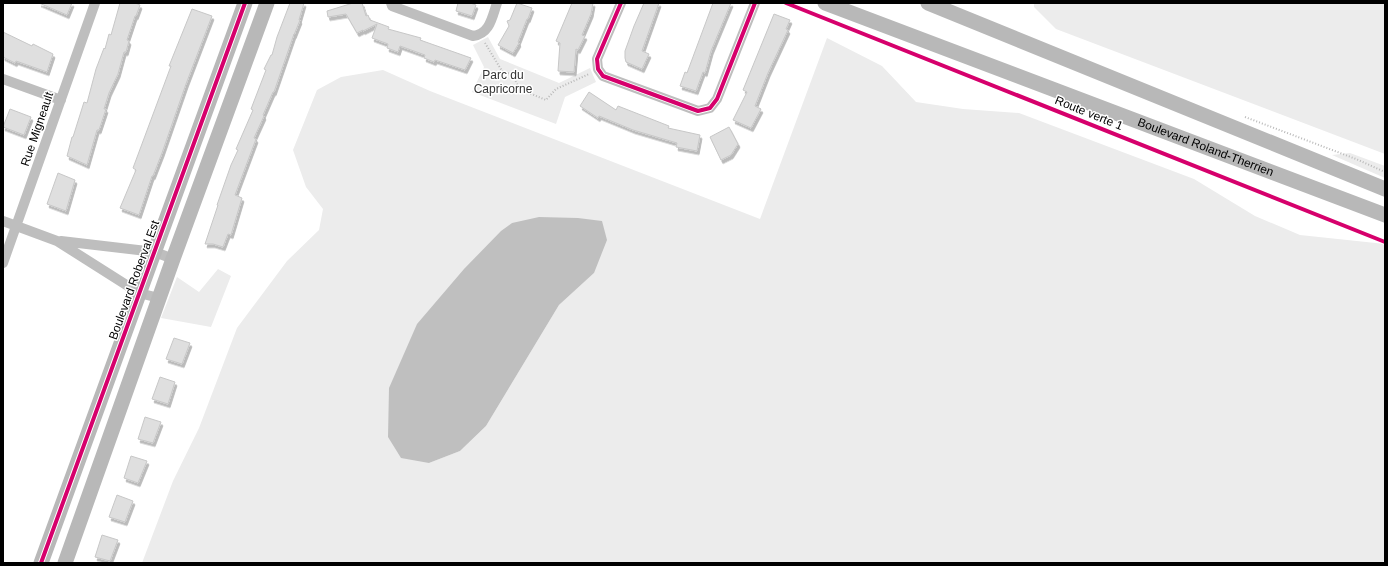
<svg xmlns="http://www.w3.org/2000/svg" width="1388" height="566" font-family="Arial,sans-serif">
	<style>
		.green { fill: #ececec; fill-rule: evenodd }
		.water { fill: #bfbfbf }
		.building { fill: #dfdfdf; stroke: #c7c7c7; filter: url(#shadow) }
		.lines { fill: none; stroke-linecap: round; stroke-linejoin: round }
		.path { stroke: #b9b9b9; stroke-width: 2; stroke-dasharray: 1 2; stroke-linecap: butt }
		.street { stroke: #bebebe; stroke-width: 10 }
		.secondary { stroke: #b8b8b8; stroke-width: 15 }
		.cycleway-casing { stroke: #fff; stroke-width: 6 }
		.cycleway { stroke: #d6006c; stroke-width: 4 }
		.labels { text-anchor: middle; dominant-baseline: central; stroke-width: 3; stroke-linejoin: round; paint-order: stroke }
		.park-label { font-size: 12px; fill: #333; stroke: #fff }
		.street-label { font-size: 12px; fill: #000; stroke: #fff }
	</style>
	<defs>
		<filter id="shadow"><feDropShadow dx="2" dy="3.5" stdDeviation="0" flood-color="#0004"/></filter>
	</defs>
	<rect width="100%" height="100%" fill="#fff"/>
	<!-- green -->
	<path class="green" d="M 1034,3 L 1385,3 L 1385,154 L 1056,29 L 1034,7 Z
		M 488,37 L 500,59 L 559,83 L 590,68 L 596,82 L 565,97 L 556,124 L 472,92 L 484,67 L 473,45 Z
		M 827,38 L 882,66 L 916,102 L 963,109 L 1019,113 L 1194,179 L 1255,216 L 1300,235 L 1385,244 L 1385,556 L 1383,563 L 142,563 L 173,481 L 199,428 L 237,328 L 287,261 L 319,230 L 323,209 L 306,187 L 293,150 L 317,90 L 341,77 L 383,70 L 430,91 L 760,219 ZM 512,223 L 594,273 L 559,305 L 486,426 L 460,451 L 429,463 Z
		M 1350,153 L 1385,166 L 1385,178 L 1332,155 Z
		M 218,269 L 231,276 L 211,327 L 161,318 L 177,277 L 199,292 Z"/>
	<!-- water -->
	<path class="water" d="M 539,217 L 578,218 L 602,221 L 607,240 L 594,273 L 559,305 L 486,426 L 460,451 L 429,463 L 401,458 L 388,437 L 389,388 L 417,324 L 464,269 L 501,231 L 512,223 Z"/>
	<!-- building -->
	<path class="building" d="M 39,3 L 72,3 L 67,15 Z
		M 120,3 L 135,3 L 140,5 L 136,16 L 135,16 L 127,40 L 129,41 L 126,52 L 124,52 L 118,74 L 109,93 L 104,109 L 106,109 L 99,130 L 97,130 L 87,165 L 67,156 L 72,137 L 73,137 L 84,102 L 87,103 L 96,69 L 104,48 L 105,49 L 109,34 L 111,35 Z
		M 290,3 L 304,3 L 299,20 L 300,20 L 294,35 L 294,34 L 274,92 L 273,92 L 263,115 L 264,116 L 254,138 L 256,139 L 235,195 L 242,198 L 231,235 L 228,234 L 223,247 L 213,244 L 205,244 L 218,205 L 217,205 L 231,165 L 238,150 L 236,149 L 253,110 L 251,109 L 266,70 L 264,69 L 271,55 L 272,55 L 277,37 Z
		M 353,3 L 362,3 L 366,16 L 368,15 L 370,20 L 389,27 L 388,29 L 421,38 L 420,40 L 471,58 L 465,70 L 435,60 L 434,62 L 424,58 L 425,55 L 400,46 L 398,52 L 387,48 L 388,44 L 372,38 L 377,24 L 363,31 L 363,30 L 357,33 L 346,14 L 328,17 L 327,11 Z
		M 458,3 L 470,3 L 476,5 L 472,16 L 456,11 Z
		M 517,3 L 532,8 L 528,19 L 527,19 L 518,42 L 519,43 L 513,53 L 498,45 L 509,26 L 507,21 L 510,20 Z
		M 572,3 L 593,3 L 591,14 L 582,35 L 585,36 L 578,50 L 576,49 L 574,72 L 558,71 L 560,43 L 556,41 Z
		M 644,3 L 659,3 L 642,51 L 649,54 L 642,69 L 626,62 L 625,58 L 625,51 L 634,26 Z
		M 713,3 L 731,3 L 711,51 L 705,73 L 703,72 L 696,91 L 680,86 L 685,72 L 687,73 Z
		M 192,9 L 212,16 L 186,84 L 162,153 L 153,176 L 152,176 L 139,215 L 120,208 L 136,170 L 133,168 L 171,66 L 169,66 Z
		M 774,14 L 790,20 L 786,29 L 788,30 L 768,73 L 755,106 L 761,109 L 751,128 L 733,120 L 747,92 L 743,90 Z
		M 3,32 L 32,46 L 33,44 L 53,54 L 47,72 L 16,61 L 15,63 L 3,57 Z
		M 589,92 L 616,110 L 618,106 L 669,126 L 668,128 L 700,135 L 697,151 L 676,147 L 677,143 L 633,130 L 599,116 L 598,118 L 580,106 Z
		M 10,109 L 31,117 L 24,135 L 3,127 Z
		M 729,127 L 738,144 L 731,155 L 721,160 L 710,137 Z
		M 58,173 L 75,180 L 66,211 L 47,204 Z
		M 174,338 L 190,343 L 182,364 L 166,359 Z
		M 160,377 L 175,382 L 168,404 L 152,399 Z
		M 145,417 L 161,422 L 153,443 L 138,439 Z
		M 131,456 L 147,461 L 138,483 L 124,478 Z
		M 117,495 L 133,501 L 125,522 L 109,517 Z
		M 102,535 L 118,540 L 110,561 L 95,557 Z"/>
	<g class="lines">
		<!-- path -->
		<path class="path" d="M 485,43 L 502,71 L 513,75 L 519,89 L 546,100 L 556,89 L 589,74
			M 1245,117 L 1356,159 L 1385,172"/>
		<!-- street -->
		<path class="street" d="M 391,3 L 392,6 L 473,36 C 490,34 492,17 497,3
			M 621,3 L 597,59 L 598,69 L 603,76 L 698,111 L 710,108 L 717,99 L 755,3
			M 3,79 L 61,100
			M 3,221 L 57,241 L 139,293 L 159,298
			M 61,241 L 155,252 L 173,259
			M 3,263 L 95,3"/>
		<!-- secondary -->
		<g class="secondary">
			<path id="s1" d="M 825,3 L 1385,215"/>
			<path d="M 928,3 L 1385,189"/>
			<path d="M 41,563 L 245,3"/>
			<path d="M 65,563 L 173,259 L 267,3"/>
		</g>
		<!-- cycleway casing -->
		<g class="cycleway-casing">
			<path id="cycleway" d="M 621,3 L 597,59 L 598,69 L 603,76 L 698,111 L 710,108 L 717,99 L 755,3
				M 786,3 L 1385,242
				M 41,563 L 245,3"/>
		</g>
		<!-- cycleway -->
		<use href="#cycleway" class="cycleway"/>
	</g>
	<g class="labels">
		<!-- park labels -->
		<g class="park-label">
			<text x="503" y="75">Parc du<tspan x="503" dy="14">Capricorne</tspan></text>
		</g>
		<!-- street labels -->
		<g class="street-label">
			<text transform="translate(1089 113) rotate(22)">Route verte 1</text>
			<text transform="translate(37 129) rotate(-71)">Rue Migneault</text>
			<text stroke="none"><textPath href="#s1" startOffset="407">Boulevard Roland-Therrien</textPath></text>
			<text transform="translate(134 280) rotate(-70)">Boulevard Roberval Est</text>
		</g>
	</g>
	<!-- border -->
	<rect width="1388" height="566" fill="none" stroke="#000000" stroke-width="8"/>
</svg>
